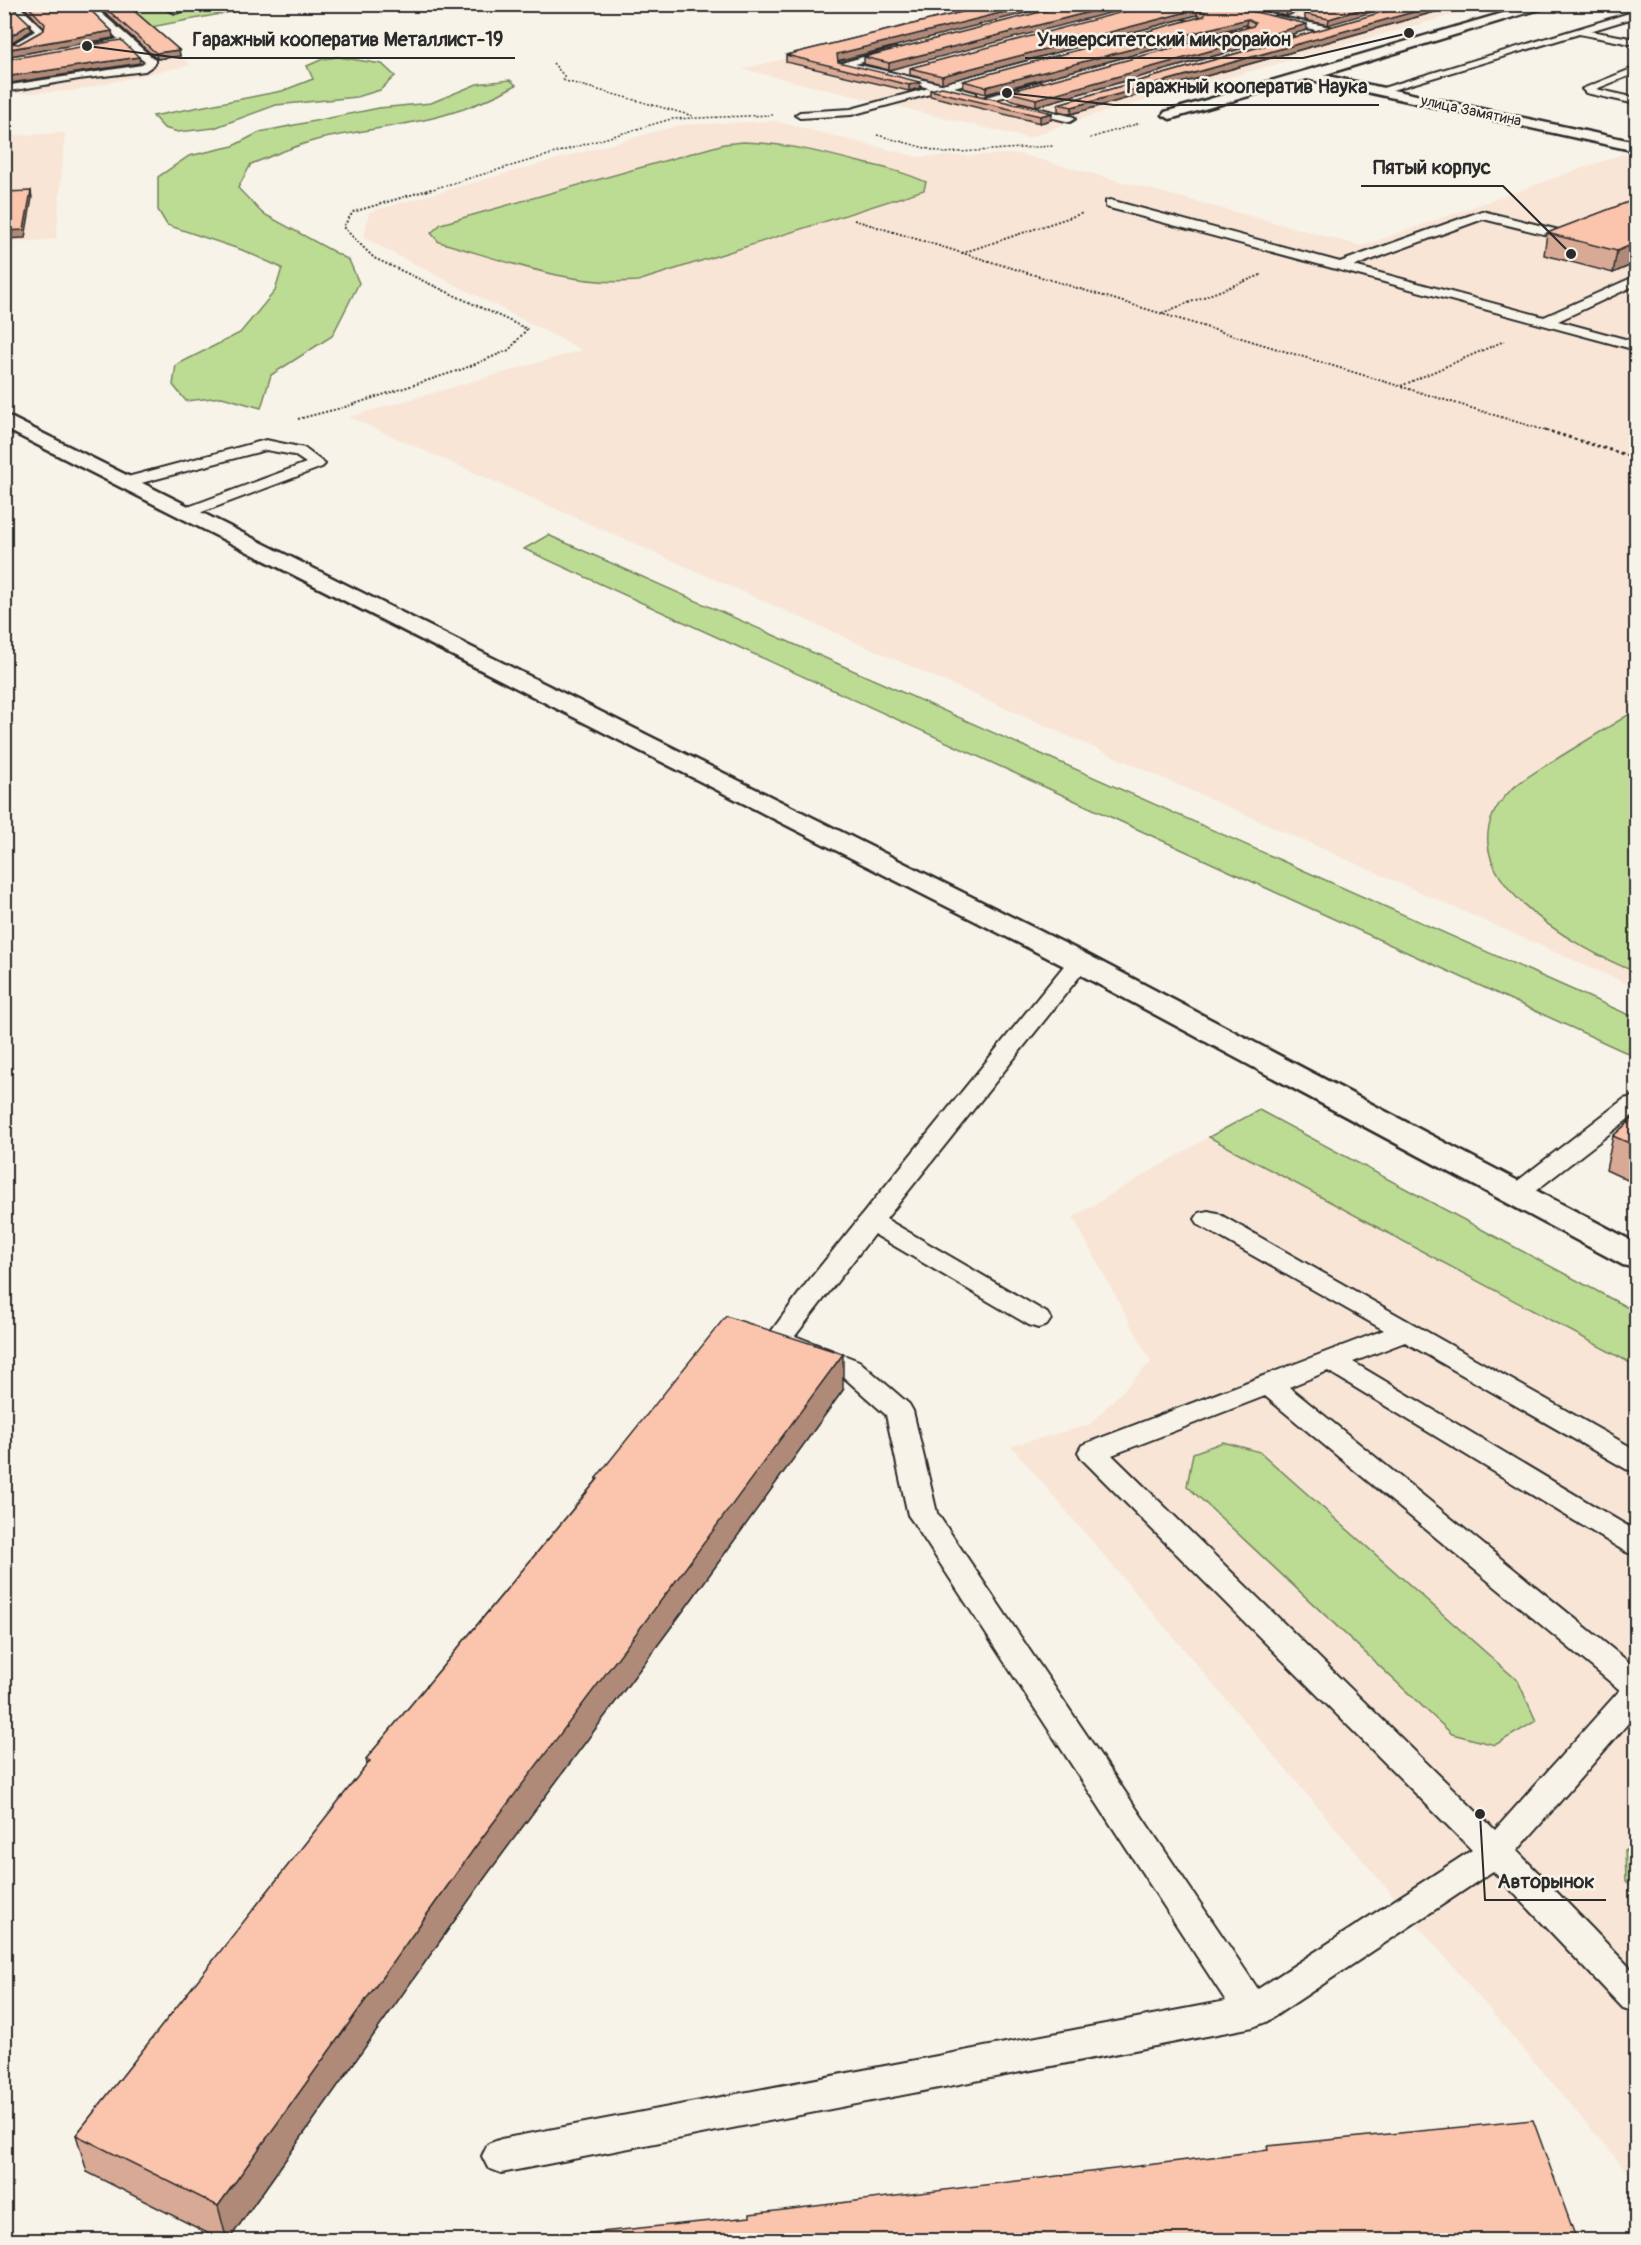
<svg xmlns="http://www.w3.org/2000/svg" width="1641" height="2245" font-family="Pangolin,sans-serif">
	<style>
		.built { fill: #f8e5d6 }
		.green { fill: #bcdb93; stroke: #74835f; stroke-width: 1.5 }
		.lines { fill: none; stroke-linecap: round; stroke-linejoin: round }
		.service-casing { stroke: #2b2b2b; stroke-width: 4 }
		.minor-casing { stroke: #2b2b2b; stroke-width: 5 }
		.path-far2 { stroke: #2b2b2b; stroke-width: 1.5; stroke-dasharray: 2 2; stroke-linecap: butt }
		.path-far1 { stroke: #2b2b2b; stroke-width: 2; stroke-dasharray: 2 2; stroke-linecap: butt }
		.path { stroke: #2b2b2b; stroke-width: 3; stroke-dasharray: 3 3; stroke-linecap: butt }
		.service { fill: #f7f3e8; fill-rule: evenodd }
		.minor { fill: #f7f3e8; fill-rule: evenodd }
		.wall { fill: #d8a995; stroke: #2b2b2b; stroke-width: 1.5 }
		.shaded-wall { fill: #b08a79; stroke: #2b2b2b; stroke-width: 1.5 }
		.building { fill: #fbc5ad; stroke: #2b2b2b; stroke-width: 1.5 }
		.labels { text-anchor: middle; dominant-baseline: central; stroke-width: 5; stroke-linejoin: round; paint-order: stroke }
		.far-street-label { font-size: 15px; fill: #2b2b2b; stroke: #f7f3e8 }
		.leader { fill: none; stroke: #2b2b2b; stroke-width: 2 }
		.callout-dot { fill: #2b2b2b; stroke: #f7f3e8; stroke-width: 2 }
		.callout-label { font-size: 20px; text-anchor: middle; font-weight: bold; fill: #2b2b2b; stroke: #f7f3e8; stroke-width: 5; stroke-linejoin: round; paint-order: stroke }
	</style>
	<rect width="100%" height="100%" fill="#f7f3e8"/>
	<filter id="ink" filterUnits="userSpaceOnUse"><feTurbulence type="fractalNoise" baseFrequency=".0167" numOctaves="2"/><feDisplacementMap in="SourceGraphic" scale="12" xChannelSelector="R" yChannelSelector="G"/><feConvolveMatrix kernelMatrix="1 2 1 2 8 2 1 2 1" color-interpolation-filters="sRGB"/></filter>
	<g filter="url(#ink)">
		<!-- built -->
		<path class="built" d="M 4,5 L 117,5 L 151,27 L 190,65 L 72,91 L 5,94 Z
			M 1006,5 L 1488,5 L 1087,117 L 1027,138 L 743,69 Z
			M 774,121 L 918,157 L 1019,154 L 1362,246 L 1623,154 L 1636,157 L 1636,988 L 349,417 L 582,350 L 364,238 L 369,212 L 679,125 Z
			M 65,133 L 56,239 L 5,243 L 5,136 Z
			M 1209,1137 L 1636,1366 L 1636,2182 L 1011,1446 L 1089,1425 L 1151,1362 L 1073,1217 Z"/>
		<!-- green -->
		<path class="green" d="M 117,5 L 268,5 L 151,27 Z
			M 338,57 L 382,64 L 395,76 L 380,90 L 357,97 L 276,105 L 214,128 L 178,132 L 164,128 L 153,116 L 282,91 L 313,79 L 307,66 L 323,59 Z
			M 510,80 L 516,85 C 453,122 395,124 325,138 C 300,143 275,155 251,164 L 238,188 L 262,213 L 349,260 L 359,283 L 332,336 L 271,375 L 261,408 L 222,397 L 186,401 L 173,385 L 176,365 L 240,333 L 275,291 L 282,268 L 242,250 L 167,225 L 158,210 L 158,177 L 189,156 L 233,146 L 260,132 L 379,108 L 431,103 L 477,84 Z
			M 743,142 C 783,143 820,152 859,162 C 882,167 904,172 926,182 L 924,190 L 638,281 C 570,287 504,260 439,242 L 431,233 L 441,224 L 724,144 Z
			M 548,535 L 1636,1018 L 1636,1057 L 524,549 Z
			M 1636,710 L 1636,972 C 1576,949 1434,870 1509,792 C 1523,778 1542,768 1558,758 C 1584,742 1610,726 1636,710 Z
			M 1259,1110 L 1636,1312 L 1636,1366 L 1209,1137 Z
			M 1223,1442 L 1260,1452 L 1518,1681 L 1536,1721 L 1495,1745 L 1452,1734 L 1187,1486 L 1193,1453 Z
			M 1636,1845 L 1636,1892 L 1626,1881 L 1625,1850 Z"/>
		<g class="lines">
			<!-- service casing -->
			<g class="service-casing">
				<path id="service" d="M 7,4 L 17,4 L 44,30 L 44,34 L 19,48 L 13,48 L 13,44 L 35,31 Z
					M 81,4 L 91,4 L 155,60 L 155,64 L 145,71 L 79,79 L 4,92 L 4,86 L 142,65 L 145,62 L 123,44 L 90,49 L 90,45 L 118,39 Z
					M 155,4 L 176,7 L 211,4 L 175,13 Z
					M 1119,4 L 1139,4 L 1294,37 L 1299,40 L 1294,43 Z
					M 1248,4 L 1264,4 L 1236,14 L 1231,11 Z
					M 1636,11 L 1636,17 L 1590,31 L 1636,39 L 1636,45 L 1579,34 L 1382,93 L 1373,91 Z
					M 1277,16 L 1330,27 L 1335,30 L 1330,33 L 1274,21 L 1274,17 Z
					M 1125,35 L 1130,38 L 1128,40 L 954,87 L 976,93 L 976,97 L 972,98 L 941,91 L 851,115 L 800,118 L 795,115 L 800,112 L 851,109 L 929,88 L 838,64 L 895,48 L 900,51 L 899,53 L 855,64 L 941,84 Z
					M 1636,67 L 1636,73 L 1596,89 L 1636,98 L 1636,104 L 1586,93 L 1582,89 Z
					M 1040,82 L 1045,85 L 1044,87 L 987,101 L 982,98 Z
					M 1021,104 L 1074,117 L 1075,119 L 1070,122 L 1017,109 L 1017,105 Z
					M 4,136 L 11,139 L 8,145 L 4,146 Z
					M 1110,200 L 1340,262 L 1482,211 L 1567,232 L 1636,207 L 1636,214 L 1568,240 L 1483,219 L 1354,266 L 1544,317 L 1636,276 L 1636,285 L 1558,321 L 1636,342 L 1636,350 L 1106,207 L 1106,201 Z
					M 266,440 L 304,448 L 325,464 L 322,467 L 186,518 L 180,516 L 178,513 L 180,510 L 306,463 L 294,455 L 266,450 L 126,487 L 118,482 L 120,479 Z
					M 1079,955 L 1087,957 L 1090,962 L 1087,967 L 886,1219 L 1047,1313 L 1051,1319 L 1047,1325 L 1038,1328 L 1029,1325 L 874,1234 L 795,1336 L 859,1361 L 909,1404 L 913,1411 L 937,1513 L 1258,1989 L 1472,1850 L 1082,1459 L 1078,1452 L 1082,1445 L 1384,1330 L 1199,1225 L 1195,1219 L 1199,1213 L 1208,1211 L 1217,1213 L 1636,1450 L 1636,1472 L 1626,1469 L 1405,1342 L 1353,1362 L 1636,1531 L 1636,1555 L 1626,1552 L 1328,1371 L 1289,1387 L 1636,1668 L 1636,1714 L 1517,1851 L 1636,1974 L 1636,2012 L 1623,2008 L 1493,1871 L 1266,2022 L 1253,2027 L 501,2173 L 488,2168 L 482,2156 L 488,2144 L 501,2139 L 1226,2001 L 913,1522 L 908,1515 L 886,1415 L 839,1373 L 769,1346 L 765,1340 L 806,1284 L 1071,957 ZM 1265,1396 L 1620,1690 L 1495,1830 L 1112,1455 Z
					M 1632,1097 L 1636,1098 L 1636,1113 L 1525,1199 L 1516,1202 L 1507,1199 L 1504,1194 L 1507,1189 L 1624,1099 Z"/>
			</g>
			<!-- minor casing -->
			<g class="minor-casing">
				<path id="minor" d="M 1534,4 L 1556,4 L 1323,75 L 1636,142 L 1636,151 L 1307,79 L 1170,119 L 1163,115 L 1165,112 Z
					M 4,414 L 1090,956 L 1636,1243 L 1636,1268 L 1623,1265 L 1068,968 L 4,428 Z"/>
			</g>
			<!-- path-far2 -->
			<path class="path-far2" d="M 553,63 L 565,77 L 562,80 L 693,116
				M 877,135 L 944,153 L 1053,146
				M 1090,138 L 1140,123
				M 426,191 L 671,119 L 773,115"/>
			<!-- path-far1 -->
			<path class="path-far1" d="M 854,220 L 1550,432
				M 962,253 L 1083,213
				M 1162,313 L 1261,275
				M 1401,386 L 1504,341
				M 298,419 L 345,407 L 463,369 L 509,350 L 527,329 L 374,258 L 343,227 L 353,212 L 431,189"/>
			<!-- path -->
			<path class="path" d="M 1545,430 L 1636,458"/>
			<!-- service -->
			<use href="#service" class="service"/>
			<!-- minor -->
			<use href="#minor" class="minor"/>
		</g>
		<!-- wall -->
		<path class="wall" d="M 4,4 L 31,31 L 12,42 L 12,43 L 19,44 L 44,30 L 44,28 L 21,4 L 84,4 L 112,31 L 113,38 L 4,57 Z
			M 95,4 L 126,4 L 179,50 L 180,56 L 157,59 Z
			M 995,4 L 1060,4 L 838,60 L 838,62 L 920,88 L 909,91 L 786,62 L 786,55 Z
			M 1072,4 L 889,70 L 864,64 L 864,57 Z
			M 1148,4 L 1220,4 L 1307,30 L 1036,106 L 1008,99 L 1008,92 L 1250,27 L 1246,25 L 986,94 L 963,88 L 963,81 L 1201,17 L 1197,15 L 942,83 L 910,75 L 910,68 L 1150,6 Z
			M 1234,4 L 1321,4 L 1286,16 Z
			M 1334,4 L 1328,25 L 1305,20 L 1305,14 Z
			M 1411,4 L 1463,4 L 1071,114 L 1058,111 L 1058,104 Z
			M 930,90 L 1052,113 L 1051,120 L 1040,123 L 930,96 Z
			M 1636,199 L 1636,263 L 1613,273 L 1544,255 L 1547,233 Z
			M 1636,1116 L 1636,1184 L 1606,1170 L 1613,1136 Z
			M 843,1390 L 689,1603 L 486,1876 L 228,2241 L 223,2241 L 87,2172 L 76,2135 L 367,1765 L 366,1759 L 596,1481 L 596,1478 Z"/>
		<!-- shaded-wall -->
		<path class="shaded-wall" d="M 1036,4 L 1060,4 L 837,61 L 837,54 Z
			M 1121,4 L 1144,4 L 889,70 L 889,63 Z
			M 1303,4 L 1321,4 L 1286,16 L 1287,10 Z
			M 1378,4 L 1399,4 L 1328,25 L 1329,19 Z
			M 1442,4 L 1463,4 L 1071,114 L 1072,107 Z
			M 1198,9 L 1197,15 L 942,83 L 942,76 Z
			M 1247,19 L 1246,25 L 986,94 L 986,87 Z
			M 30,24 L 31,31 L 12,42 L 11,49 L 112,31 L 113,38 L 4,57 L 4,50 L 10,43 L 11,36 Z
			M 1307,24 L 1307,30 L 1036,106 L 1036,99 Z
			M 179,50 L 180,56 L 157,59 L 156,53 Z
			M 139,57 L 140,63 L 4,84 L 4,77 Z
			M 920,82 L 920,88 L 909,91 L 909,85 Z
			M 1052,113 L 1051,120 L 1040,123 L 1040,116 Z
			M 31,191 L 32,198 L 25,238 L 4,239 L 4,231 Z
			M 1636,243 L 1636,263 L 1613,273 L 1617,251 Z
			M 843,1354 L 843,1390 L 689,1603 L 486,1876 L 228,2241 L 227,2241 L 218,2206 L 481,1839 Z"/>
		<!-- building -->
		<path class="building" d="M 4,4 L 9,4 L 30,24 L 11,36 L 10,43 L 19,44 L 44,30 L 45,24 L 26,4 L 84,4 L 112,31 L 4,50 Z
			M 101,4 L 126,4 L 179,50 L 156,53 Z
			M 995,4 L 1036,4 L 837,54 L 838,62 L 920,82 L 909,85 L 786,55 Z
			M 1072,4 L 1121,4 L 889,63 L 864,57 Z
			M 1153,4 L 1220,4 L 1307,24 L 1036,99 L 1008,92 L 1253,26 L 1255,23 L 1247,19 L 986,87 L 963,81 L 1204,16 L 1206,13 L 1198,9 L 942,76 L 910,68 Z
			M 1263,4 L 1303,4 L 1287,10 Z
			M 1334,4 L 1378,4 L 1329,19 L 1305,14 Z
			M 1411,4 L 1442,4 L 1072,107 L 1058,104 Z
			M 121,40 L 139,57 L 4,77 L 4,60 Z
			M 942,87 L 1052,113 L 1040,116 L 930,90 Z
			M 31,191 L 24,230 L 4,231 L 4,192 Z
			M 1636,199 L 1636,243 L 1617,251 L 1547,233 Z
			M 1636,1116 L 1636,1146 L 1613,1136 Z
			M 726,1316 L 843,1354 L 687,1566 L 481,1839 L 218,2206 L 76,2135 L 370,1761 L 366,1759 L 598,1479 L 596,1478 Z
			M 1533,2120 L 1577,2241 L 511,2241 L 750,2217 L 750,2214 L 1268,2150 L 1267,2146 Z"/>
	</g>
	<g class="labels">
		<!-- far-street labels -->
		<g class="far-street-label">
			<text transform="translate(1471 111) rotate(12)">улица Замятина</text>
		</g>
	</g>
	<!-- callouts -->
	<path class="leader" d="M1409 33L1303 58H1025M87 46L180 58H515M1007 93L1114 105H1379M1571 254L1503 186H1361M1480 1814L1485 1900H1606"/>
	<g class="callout-dot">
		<circle cx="1409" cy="33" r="6"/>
		<circle cx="87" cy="46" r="6"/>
		<circle cx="1007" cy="93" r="6"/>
		<circle cx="1571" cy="254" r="6"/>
		<circle cx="1480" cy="1814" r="6"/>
	</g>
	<g class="callout-label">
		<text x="1164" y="46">Университетский микрорайон</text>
		<text x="348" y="46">Гаражный кооператив Металлист-19</text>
		<text x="1247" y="93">Гаражный кооператив Наука</text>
		<text x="1432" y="174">Пятый корпус</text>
		<text x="1546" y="1888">Авторынок</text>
	</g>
	<!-- margin -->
	<rect width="1641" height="2245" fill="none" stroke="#f7f3e8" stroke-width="24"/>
	<rect x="12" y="12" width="1617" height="2221" fill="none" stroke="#2b2b2b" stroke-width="2" filter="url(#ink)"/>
</svg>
